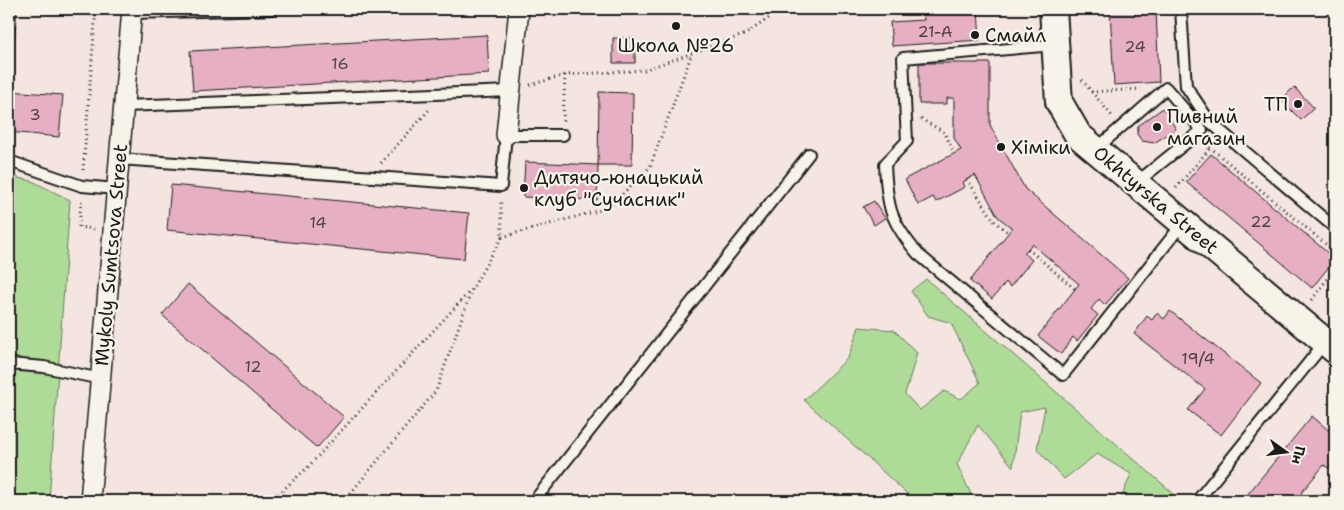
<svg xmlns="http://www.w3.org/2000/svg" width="1344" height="510" font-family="'Shantell Sans',sans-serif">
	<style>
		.green { fill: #afdb99; stroke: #667c5a }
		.building { fill: #e7afc3; stroke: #1c1c1c }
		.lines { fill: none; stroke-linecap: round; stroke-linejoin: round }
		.service-casing { stroke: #1c1c1c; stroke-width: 14 }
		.minor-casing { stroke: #1c1c1c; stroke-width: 22 }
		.secondary-casing { stroke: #1c1c1c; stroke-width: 30 }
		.path { stroke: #1c1c1c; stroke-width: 3; stroke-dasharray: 1 4; stroke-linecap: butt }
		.service { stroke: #f7f3e8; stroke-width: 10 }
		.minor { stroke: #f7f3e8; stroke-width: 19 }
		.secondary { stroke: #f7f3e8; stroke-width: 26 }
		.poi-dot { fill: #1c1c1c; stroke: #f7f3e8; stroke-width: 2 }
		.labels { text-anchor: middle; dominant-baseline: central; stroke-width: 4.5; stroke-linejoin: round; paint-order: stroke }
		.number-label { font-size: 16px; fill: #4f4146 }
		.poi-label { font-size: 19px; fill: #1c1c1c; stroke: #f7f3e8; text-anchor: start }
		.street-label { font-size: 19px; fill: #1c1c1c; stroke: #f7f3e8 }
	</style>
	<rect width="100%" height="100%" fill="#f4e5e1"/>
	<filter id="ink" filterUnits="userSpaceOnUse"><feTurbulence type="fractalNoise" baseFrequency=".02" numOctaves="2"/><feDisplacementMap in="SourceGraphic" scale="10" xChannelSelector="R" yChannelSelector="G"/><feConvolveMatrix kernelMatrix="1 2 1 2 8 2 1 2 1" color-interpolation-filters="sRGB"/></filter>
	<g filter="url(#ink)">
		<!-- green -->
		<path class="green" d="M 9,176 L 32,181 L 70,200 L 49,501 L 9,501 Z
			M 926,279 L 1173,493 L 1166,501 L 1120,501 L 1131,474 L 1097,454 L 1064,479 L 1037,449 L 1045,407 L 1020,412 L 1013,467 L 978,425 L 957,464 L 974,501 L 915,501 L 804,400 L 848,358 L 859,327 L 894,330 L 917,353 L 905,394 L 920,410 L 944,391 L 961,399 L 980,383 L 951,323 L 928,316 L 911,291 Z"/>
		<!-- building -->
		<path class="building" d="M 9,9 L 17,9 L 13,54 L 9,54 Z
			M 923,9 L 978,9 L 980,40 L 892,46 L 890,22 L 924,20 Z
			M 1110,9 L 1156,9 L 1159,82 L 1114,85 Z
			M 487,35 L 489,74 L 193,91 L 190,51 Z
			M 613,38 L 635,38 L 635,63 L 613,63 Z
			M 919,63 L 990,63 L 990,125 L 1025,189 L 1128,278 L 1105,305 L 1099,299 L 1091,309 L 1098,315 L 1077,341 L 1073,337 L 1061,354 L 1038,336 L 1079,284 L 1032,244 L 1024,253 L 1032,260 L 1010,287 L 1006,282 L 992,299 L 970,281 L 1012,228 L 998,217 L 975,175 L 963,182 L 965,187 L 936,202 L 933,197 L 918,205 L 905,179 L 961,150 L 954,138 L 954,98 L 947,98 L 947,104 L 919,104 Z
			M 1294,87 L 1314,108 L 1301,120 L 1281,100 Z
			M 9,91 L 63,95 L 59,137 L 9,132 Z
			M 599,92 L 633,93 L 632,165 L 598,165 Z
			M 1163,108 L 1176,129 L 1154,143 L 1142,141 L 1137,134 L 1138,126 Z
			M 1211,154 L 1335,259 L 1312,288 L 1186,182 Z
			M 525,162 L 598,165 L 597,200 L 523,197 Z
			M 171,185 L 469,213 L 464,259 L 167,230 Z
			M 874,201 L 885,218 L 874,225 L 863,207 Z
			M 188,284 L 344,417 L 317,448 L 162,315 Z
			M 1170,311 L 1261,383 L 1221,435 L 1188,410 L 1205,389 L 1134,334 L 1147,316 L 1152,320 L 1157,313 L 1164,319 Z
			M 1312,416 L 1335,436 L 1335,451 L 1332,455 L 1335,460 L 1328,468 L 1324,465 L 1301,493 L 1304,496 L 1300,501 L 1242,501 Z"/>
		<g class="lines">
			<!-- service casing -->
			<g class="service-casing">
				<path id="service" d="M 1181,9 L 1186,86 L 1210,122 L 1335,228
					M 132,13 L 272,9
					M 1055,45 L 903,58 L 907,141 L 885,164 C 887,207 890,221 918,254 L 1063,375 L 1183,223
					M 124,106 L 511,91
					M 1096,149 L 1166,88 L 1202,130 L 1136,183
					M 119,159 L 501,186 L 506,135 L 563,135
					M 9,161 L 82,186 L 117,189
					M 9,364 L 44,367 L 101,379
					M 534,501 L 809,154
					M 1197,501 L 1335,330"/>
			</g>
			<!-- minor casing -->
			<g class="minor-casing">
				<path id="minor" d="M 506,135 L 519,9
					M 90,501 L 132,9"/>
			</g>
			<!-- secondary casing -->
			<g class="secondary-casing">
				<path id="secondary" d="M 1053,9 L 1059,102 L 1078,135 L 1335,350"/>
			</g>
			<!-- path -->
			<path class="path" d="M 1082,80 L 1112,116
				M 530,85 L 565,75
				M 1091,92 L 1141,89
				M 921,119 L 944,132 L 954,153
				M 563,121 L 565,75 L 644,70 L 746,34 L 782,9
				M 1206,144 L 1335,252
				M 381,163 L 429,110
				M 83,170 L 96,9
				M 967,179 L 995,222 L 1009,233
				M 1176,188 L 1211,147
				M 81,201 L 79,227 L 94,229
				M 502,237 L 608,208 L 650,167 L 692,53
				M 1028,249 L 1075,289
				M 1312,300 L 1335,268
				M 271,501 L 307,468 L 470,291
				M 344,501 L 436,391 L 472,289 L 502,237 L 501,199"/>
			<!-- service -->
			<use href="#service" class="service"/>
			<!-- minor -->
			<use href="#minor" class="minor"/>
			<!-- secondary -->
			<use href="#secondary" class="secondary"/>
		</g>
	</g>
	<!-- markers -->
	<g class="poi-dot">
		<circle cx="676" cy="26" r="5"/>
		<circle cx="975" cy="35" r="5"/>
		<circle cx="1298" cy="104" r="5"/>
		<circle cx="1157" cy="127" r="5"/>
		<circle cx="1001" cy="147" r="5"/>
		<circle cx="524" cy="188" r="5"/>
	</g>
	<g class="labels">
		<!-- number labels -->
		<g class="number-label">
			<text x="935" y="31">21-А</text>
			<text x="1135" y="46">24</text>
			<text x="340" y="63">16</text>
			<text x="35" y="114">3</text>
			<text x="1261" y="221">22</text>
			<text x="318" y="222">14</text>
			<text x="1198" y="358">19/4</text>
			<text x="253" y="366">12</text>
		</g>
		<!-- poi labels -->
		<g class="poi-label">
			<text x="985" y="35">Смайл</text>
			<text x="676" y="45" text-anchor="middle">Школа №26</text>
			<text x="1288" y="104" text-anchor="end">ТП</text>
			<text x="1167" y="116">Пивний<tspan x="1167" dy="22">магазин</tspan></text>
			<text x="1011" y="147">Хіміки</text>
			<text x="534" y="177">Дитячо-юнацький<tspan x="534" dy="22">клуб "Сучасник"</tspan></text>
		</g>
		<!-- street labels -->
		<g class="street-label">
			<text transform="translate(1156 200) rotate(40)">Okhtyrska Street</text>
			<text transform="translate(111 255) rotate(-85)">Mykoly Sumtsova Street</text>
		</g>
	</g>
	<!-- margin -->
	<rect width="1344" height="510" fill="none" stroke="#f7f3e8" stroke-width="30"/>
	<rect x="15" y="15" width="1314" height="480" fill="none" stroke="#1c1c1c" stroke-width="2" filter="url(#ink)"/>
	<!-- north arrow -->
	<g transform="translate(1286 452) rotate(104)" stroke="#f7f3e8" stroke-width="4" paint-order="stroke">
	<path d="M0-4L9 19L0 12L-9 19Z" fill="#1c1c1c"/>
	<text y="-8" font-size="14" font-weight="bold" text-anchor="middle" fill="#1c1c1c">Пн</text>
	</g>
</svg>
